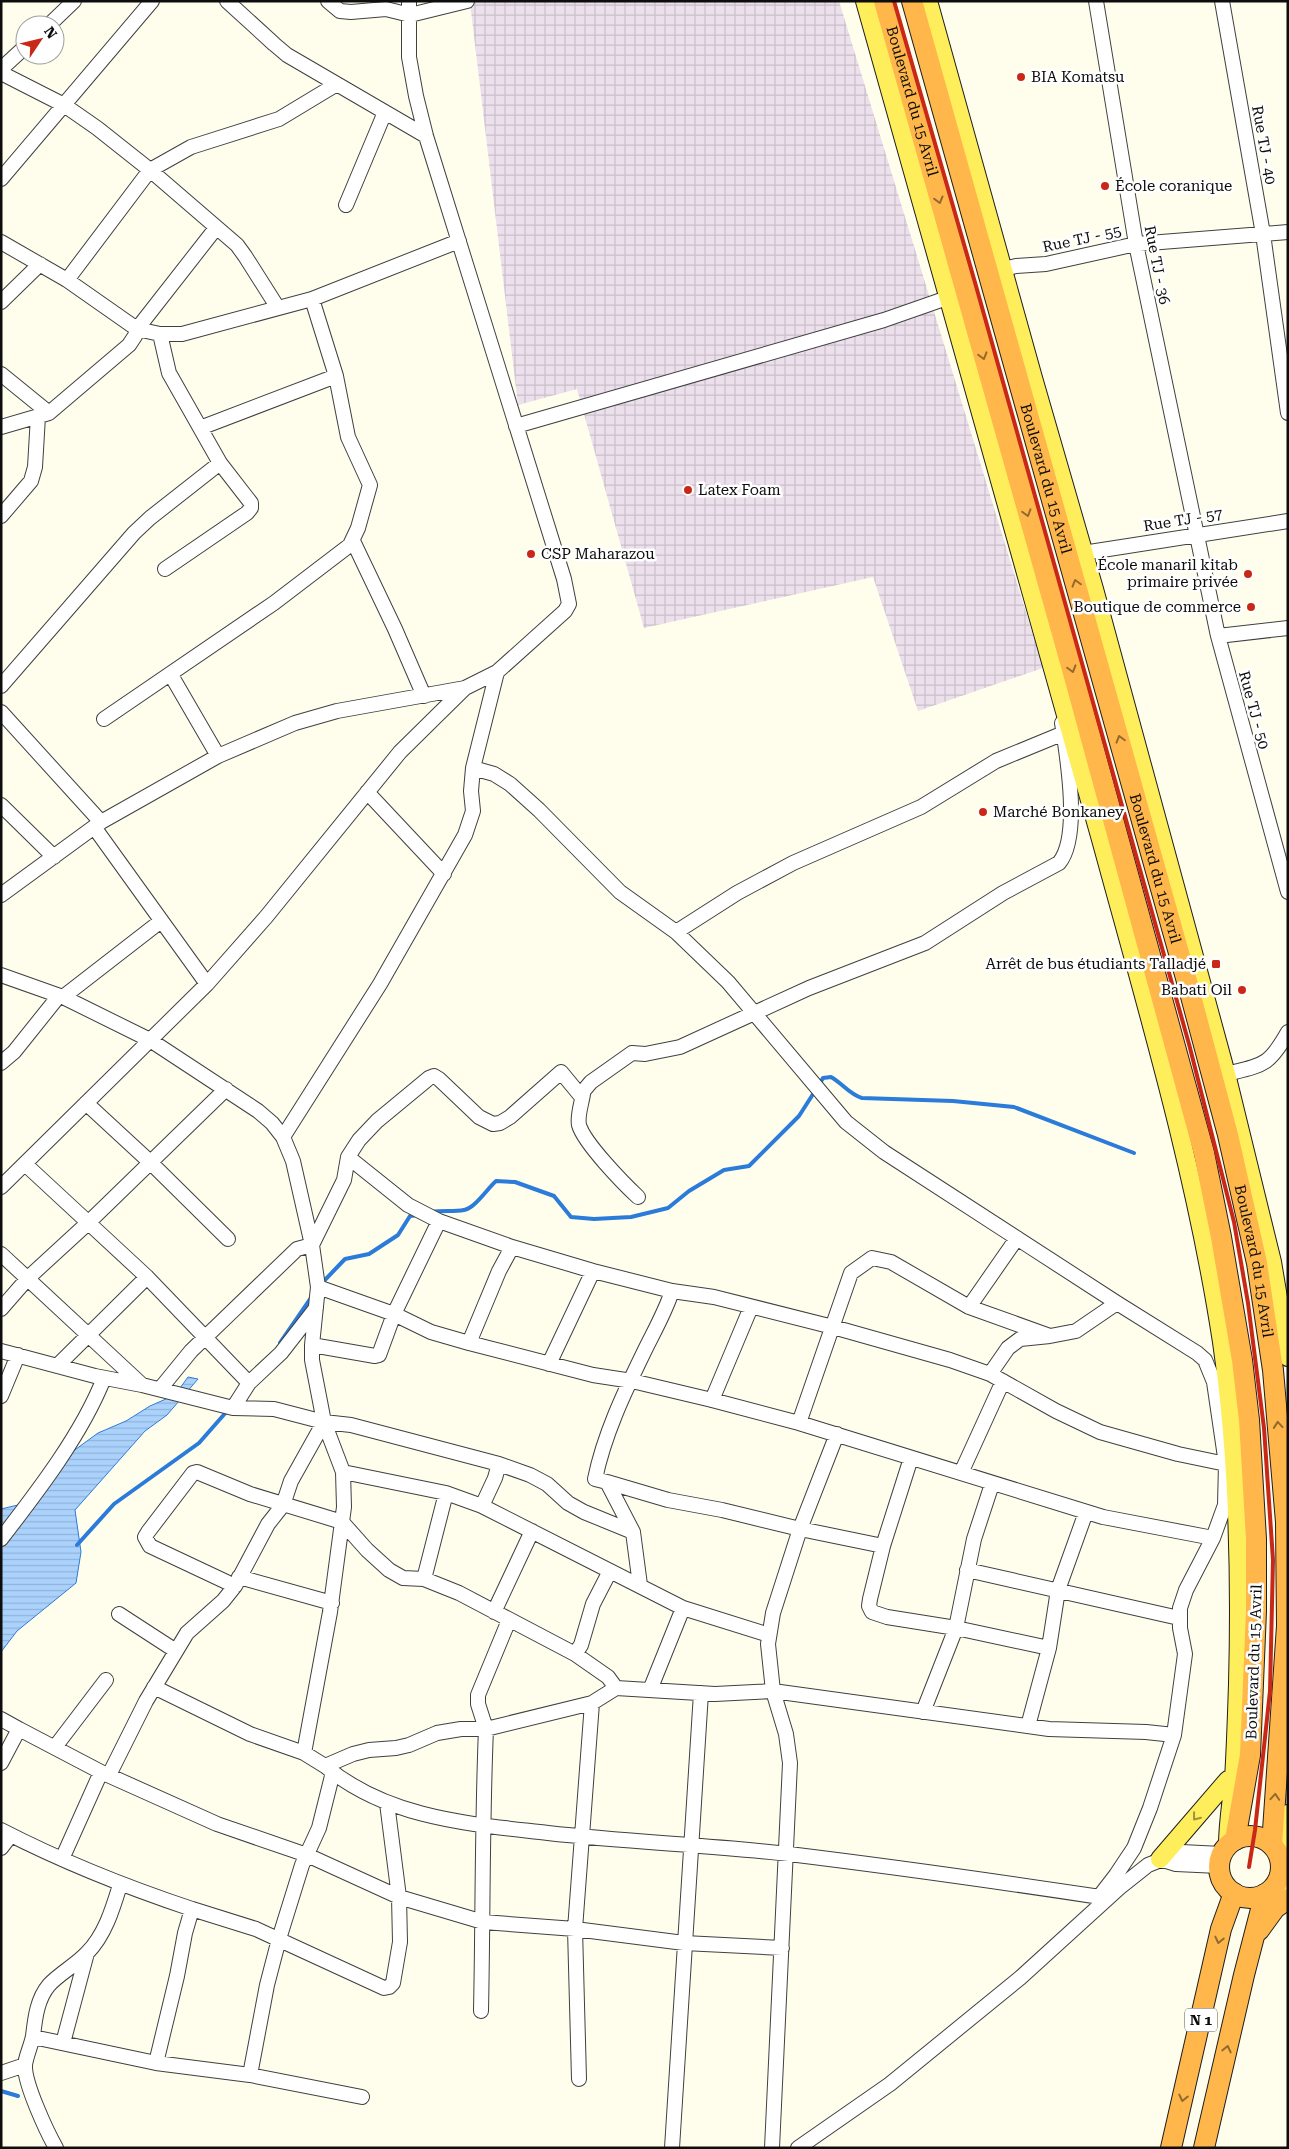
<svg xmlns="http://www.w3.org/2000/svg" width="1289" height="2149" font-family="'Roboto Serif',serif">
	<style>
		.industrial { fill: url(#industrial-grid) }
		.water { fill: url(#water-rules); stroke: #2b7bda }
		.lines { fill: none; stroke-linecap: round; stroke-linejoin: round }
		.stream { stroke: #2b7bda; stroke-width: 4 }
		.minor-casing { stroke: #404040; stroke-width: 16 }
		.major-casing { stroke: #1e1e1e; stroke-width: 20 }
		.highway-casing { stroke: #1e1e1e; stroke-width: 22 }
		.minor { stroke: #fff; stroke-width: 14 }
		.major { stroke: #ffee5c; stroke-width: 18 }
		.highway { stroke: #ffb64a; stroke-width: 20 }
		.rail { stroke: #c92818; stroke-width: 4 }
		.oneway { stroke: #926a2f }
		.oneway2 { stroke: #9e943c }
		.poi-dot { fill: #c92818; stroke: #fff; stroke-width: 2 }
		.labels { text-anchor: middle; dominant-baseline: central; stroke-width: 5; stroke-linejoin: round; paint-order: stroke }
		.shield { fill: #fff; stroke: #565656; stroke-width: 1 }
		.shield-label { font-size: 14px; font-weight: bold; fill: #0d0d0d }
		.poi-label { font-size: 15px; fill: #0d0d0d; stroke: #fff; text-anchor: start }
		.street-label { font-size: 15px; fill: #0d0d0d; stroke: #fff }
	</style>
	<defs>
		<pattern id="industrial-grid" width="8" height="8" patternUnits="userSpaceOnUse" patternTransform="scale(1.25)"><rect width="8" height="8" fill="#ece0ec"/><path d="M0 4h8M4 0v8" fill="none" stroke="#c9bfc9"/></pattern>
		<pattern id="water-rules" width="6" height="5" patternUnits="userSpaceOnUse" patternTransform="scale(1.25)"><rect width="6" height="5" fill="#abd2fc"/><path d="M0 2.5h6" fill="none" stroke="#92b3d7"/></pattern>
	</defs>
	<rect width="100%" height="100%" fill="#fffeec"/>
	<!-- industrial -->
	<path class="industrial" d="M 468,1 L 839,1 L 1043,668 L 918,711 L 873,577 L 644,628 L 577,389 L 518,405 L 471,11 Z"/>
	<!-- water -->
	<path class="water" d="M 188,1377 L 198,1379 L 167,1415 L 145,1431 L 75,1510 L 81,1552 L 76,1583 L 17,1631 L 1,1652 L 1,1509 L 22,1504 L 72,1452 L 98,1433 L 126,1421 L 150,1406 L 175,1395 Z"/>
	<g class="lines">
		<!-- stream -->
		<path class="stream" d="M 819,1085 L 823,1078 L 831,1077 C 842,1083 850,1095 862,1098 L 953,1101 L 1014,1107 L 1134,1153
			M 432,1212 C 442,1210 453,1212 464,1210 C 475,1208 487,1189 496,1181 L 515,1182 L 554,1196 L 571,1217 L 594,1219 L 631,1217 L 668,1208 L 689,1191 L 724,1170 L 749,1166 L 799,1116 L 815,1091
			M 322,1283 L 345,1259 L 369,1254 L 398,1235 L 410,1216 L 418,1215
			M 280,1343 L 313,1295
			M 77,1545 L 114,1504 L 199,1443 L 228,1410
			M 1,2091 L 18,2096"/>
		<!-- minor casing -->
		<g class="minor-casing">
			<path id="minor" d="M 227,1 L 274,44 L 287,55 L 426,136
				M 328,1 L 340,11 L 351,12 L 386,9 L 410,15 L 467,1
				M 1096,1 L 1136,244 L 1218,636 L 1288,892
				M 1222,1 L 1263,234 L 1288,413
				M 49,25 L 74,1
				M 1,69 L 25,47
				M 1,73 L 64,105 L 97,128 L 150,170 L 237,245 L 245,256 L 278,308
				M 1,179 L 152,1
				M 346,205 L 385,112
				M 1,242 L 67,280 L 137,329 L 160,334 L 182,334 L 312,299 L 459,241
				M 1004,269 L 1016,266 L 1046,264 L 1136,244 L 1288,232
				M 67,280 L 150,170 L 191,147 L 279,119 L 337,84
				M 1,302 L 40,264
				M 160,334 L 169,373 L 220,463 L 251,503 L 251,508 L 247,513 L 165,569
				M 1,374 L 49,413
				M 516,426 L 884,320 L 947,298
				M 1,427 L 49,413 L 129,345 L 135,336 L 137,329 L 216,228
				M 200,428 L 336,376
				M 1,516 L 31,481 L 35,467 L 38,416
				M 353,541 L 395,629 L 424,696
				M 1083,553 L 1288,521
				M 1218,636 L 1288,628
				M 171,675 L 218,756
				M 1,686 L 134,533 L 150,518 L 220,463
				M 1,712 L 101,822
				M 104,719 L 274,603 L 350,545 L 358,528 L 370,485 L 348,437 L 336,376 L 312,299
				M 473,768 L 494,774 L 510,784 L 539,810 L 620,892 L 676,932 L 728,982 L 846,1122 L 884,1152 L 1117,1303 L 1197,1353 L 1205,1360 L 1214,1382 L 1226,1464 L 1225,1505 L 1213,1538 L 1186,1590 L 1180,1608 L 1180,1628 L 1185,1654 L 1174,1735 L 1150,1808 L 1134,1848 L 1116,1875 L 1099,1897
				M 367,792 L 444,874
				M 1,805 L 54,857
				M 94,827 L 207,984
				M 1,895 L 101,822 L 218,756 L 295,723 L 337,711 L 465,688
				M 676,932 L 737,893 L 793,863 L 921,807 L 996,761 L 1064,733
				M 1,975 L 63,997 L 150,1040 L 258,1111 L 272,1123 L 283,1137 L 293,1161 L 312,1245 L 318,1287 L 312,1345 L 312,1360 L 324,1422 L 343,1472 L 344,1507 L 330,1612 L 304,1753
				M 63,997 L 161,921
				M 1,1063 L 14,1052 L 58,997
				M 1226,1074 C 1263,1065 1269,1066 1288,1032
				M 583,1094 C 582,1102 577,1116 579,1125 C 584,1143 624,1184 638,1197
				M 86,1103 L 151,1163 L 228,1239
				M 283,1137 L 380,984 L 465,835 L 473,811 L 471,791 L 473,768 L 497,672
				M 348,1157 L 408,1205 L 439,1221 L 512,1247 L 593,1271 L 672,1291 L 714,1297 L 833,1327 L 950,1360 L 990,1374 L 1056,1411 L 1100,1432 L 1178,1454 L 1226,1464
				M 25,1164 L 147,1277 L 249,1383
				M 1,1187 L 207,984 L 266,917 L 400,752 L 465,688 L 497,672 L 565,611 L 569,604 L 564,579 L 426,136 L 416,96 L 409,57 L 409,1
				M 1,1254 L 141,1384
				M 318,1287 L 394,1314 L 431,1332 L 469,1343 L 593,1375 L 632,1381 L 712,1400 L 799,1423 L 1103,1517 L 1213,1538
				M 969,1307 L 1017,1238
				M 1,1309 L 28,1278 L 89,1222 L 226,1089
				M 469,1343 L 499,1271 L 512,1247
				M 312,1345 L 375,1356 L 379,1355 L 394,1314 L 439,1221
				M 1,1351 L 95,1376 L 142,1385 L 233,1408 L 249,1383 L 281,1353 L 316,1308
				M 549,1364 L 593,1271
				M 57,1366 L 147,1277
				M 990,1374 L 1008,1348 L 1020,1339 L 1050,1336 L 1076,1331 L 1117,1303
				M 160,1389 L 191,1351 L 297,1249 L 312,1245 L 344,1180 L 348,1157 L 359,1140 L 377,1121 L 429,1078 L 434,1076 L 439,1079 L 479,1117 L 493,1124 L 500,1123 L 510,1117 L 561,1072 L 580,1095 L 591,1082 L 632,1053 L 645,1054 L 680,1047 L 809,988 L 925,943 L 1003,893 L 1059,863 C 1081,837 1067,755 1062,723
				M 1,1396 L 18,1355
				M 712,1400 L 751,1307
				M 233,1408 L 274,1409 L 324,1422
				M 799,1423 L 851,1273 L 872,1258 L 891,1262 L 969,1307 L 1050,1336
				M 911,1458 L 883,1546 L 870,1599 L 869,1606 L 872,1612 L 887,1617 L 956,1628 L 1049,1648
				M 499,1464 L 530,1475 L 547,1484 L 568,1503 L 584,1512 L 633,1532
				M 343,1472 L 446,1493 L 482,1506 L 683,1608 L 769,1635
				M 961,1473 L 1003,1381
				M 607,1482 L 668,1500 L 722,1510 L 800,1529 L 883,1546
				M 1,1539 C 38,1491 82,1434 104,1378
				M 967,1570 L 1179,1618
				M 239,1577 L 332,1603
				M 424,1579 L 446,1493
				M 640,1585 L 633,1532 L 607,1482 L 595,1479 C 604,1435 624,1393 643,1354 C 653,1333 665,1313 672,1291
				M 235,1586 L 150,1546 L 145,1537 L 148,1532 L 193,1473 L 197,1472 L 250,1494 L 342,1522 L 367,1550 L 389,1570 L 403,1578 L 424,1579 L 459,1593 L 575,1654 L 608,1677 L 616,1688 L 715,1694 L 773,1691 L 1049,1729 L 1146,1732 L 1174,1735
				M 494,1612 L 532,1531
				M 119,1614 L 176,1651
				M 509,1620 L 478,1695 L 478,1704 L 486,1729 L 461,1729 L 437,1733 L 409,1745 L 396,1748 L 369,1750 L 353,1754 L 325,1766 C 388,1819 471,1824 548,1833 C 628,1842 709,1845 789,1854 C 895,1867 1001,1882 1107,1898
				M 575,1654 L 581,1645 L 593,1604 L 610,1571
				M 154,1687 L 250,1734 L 304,1753 L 325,1766
				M 650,1690 L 683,1608
				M 923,1712 L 956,1628 L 974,1539 L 992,1484
				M 1,1719 L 19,1729
				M 1028,1726 L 1049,1648 L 1058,1590 L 1086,1512
				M 55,1747 L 106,1680
				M 1,1763 L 19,1729 L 101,1772 L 217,1824 L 307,1855 L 399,1897 L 483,1922 L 575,1929 L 684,1943 L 782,1948
				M 109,1775 L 146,1701 L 187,1633 L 223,1601 L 235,1586 L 268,1524 L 283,1505 L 291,1481 L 324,1422 L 351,1425 L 499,1464 L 495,1478 L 482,1506
				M 1,1830 C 63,1862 126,1887 192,1909
				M 1,1848 L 11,1835
				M 62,1859 L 101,1772
				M 1160,1859 L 1176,1864 L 1219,1866
				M 481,2011 C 483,1917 482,1823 486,1729 L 592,1703 L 616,1688
				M 33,2037 L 156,2063 L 250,2075 L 362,2097
				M 63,2043 L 87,1953
				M 156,2063 L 177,1976 L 185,1933 L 192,1909 L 256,1929 L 384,1988 L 389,1987 L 393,1983 L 400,1942 L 399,1897 L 387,1803
				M 1,2073 L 25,2065
				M 250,2075 L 267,1985 L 279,1939 L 302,1865 L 319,1828 L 333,1772
				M 579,2079 L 575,1929 L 592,1703
				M 56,2148 C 47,2132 24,2083 25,2065 C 26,2056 31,2046 33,2036 C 35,2019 37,1999 49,1985 C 60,1973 76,1965 87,1953 C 105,1935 113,1908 120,1885
				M 672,2148 L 701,1693
				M 772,2148 L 790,1763 L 786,1734 L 773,1691 L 768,1644 L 773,1613 L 800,1529 L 837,1434
				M 798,2148 L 890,2084 L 1020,1978 L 1119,1888 L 1148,1865 L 1181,1852 L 1222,1854"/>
		</g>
		<!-- major casing -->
		<g class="major-casing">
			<path id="major" d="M 865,1 C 942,282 1025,562 1102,843 C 1147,1008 1196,1172 1222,1342 C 1238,1455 1241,1570 1238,1684 C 1237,1715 1236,1747 1234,1779 C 1232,1801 1228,1822 1228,1845
				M 928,1 L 1033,378 L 1094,589 L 1226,1074 L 1272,1262 L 1288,1357
				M 1277,1852 L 1288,1814
				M 1160,1859 L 1228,1780
				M 1280,1867 L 1288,1868
				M 1271,1889 L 1288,1888"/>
		</g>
		<!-- highway casing -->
		<g class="highway-casing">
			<g id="highway">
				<path id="s1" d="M 884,1 L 1072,669 L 1204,1153 L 1221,1237 L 1242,1360 L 1249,1420 L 1256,1539 L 1256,1611 L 1250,1755 L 1235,1840"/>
				<path id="s2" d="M 912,1 L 1188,985 L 1228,1135 L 1257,1263 L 1273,1370 L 1286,1522 L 1287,1626 L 1272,1845"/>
				<circle cx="1250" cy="1867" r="31"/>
				<path d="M 1259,1930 L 1275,1908 L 1288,1899"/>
				<path d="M 1171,2148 L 1221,1929 L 1234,1893"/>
				<path d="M 1204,2148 L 1244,1975 L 1265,1894"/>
			</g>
		</g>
		<!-- minor -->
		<use href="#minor" class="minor"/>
		<!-- major -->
		<use href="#major" class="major"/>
		<!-- highway -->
		<use href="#highway" class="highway"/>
		<!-- rail -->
		<path class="rail" d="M 894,1 L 976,286 L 1189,1044 L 1234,1222 L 1248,1303 L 1264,1428 L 1273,1560 L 1270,1691 L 1255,1830 L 1249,1867"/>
	</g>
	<!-- one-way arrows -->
	<defs><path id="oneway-chevron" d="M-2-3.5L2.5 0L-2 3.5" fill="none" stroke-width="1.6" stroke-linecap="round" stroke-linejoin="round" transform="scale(1.25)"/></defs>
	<g class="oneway">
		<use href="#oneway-chevron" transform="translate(939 200) rotate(75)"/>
		<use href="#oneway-chevron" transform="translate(983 356) rotate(74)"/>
		<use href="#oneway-chevron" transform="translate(1027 513) rotate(74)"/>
		<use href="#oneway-chevron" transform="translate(1076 583) rotate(-106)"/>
		<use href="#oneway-chevron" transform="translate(1072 669) rotate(74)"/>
		<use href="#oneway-chevron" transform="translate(1120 739) rotate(-106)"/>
		<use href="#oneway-chevron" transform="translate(1278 1425) rotate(-95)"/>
		<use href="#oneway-chevron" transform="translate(1275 1797) rotate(-86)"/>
		<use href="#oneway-chevron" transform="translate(1219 1940) rotate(103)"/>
		<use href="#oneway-chevron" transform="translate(1227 2049) rotate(-77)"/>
		<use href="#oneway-chevron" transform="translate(1183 2098) rotate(103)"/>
	</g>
	<use class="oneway2" href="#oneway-chevron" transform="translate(1196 1817) rotate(128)"/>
	<!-- markers -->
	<g class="poi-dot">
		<circle cx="1021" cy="77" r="5"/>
		<circle cx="1105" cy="186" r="5"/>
		<circle cx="688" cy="490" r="5"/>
		<circle cx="531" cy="554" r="5"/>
		<circle cx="1248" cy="574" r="5"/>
		<circle cx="1251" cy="607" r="5"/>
		<circle cx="983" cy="812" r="5"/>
		<rect x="1211" y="959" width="10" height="10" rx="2.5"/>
		<circle cx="1242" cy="990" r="5"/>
	</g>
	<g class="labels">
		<!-- shield labels -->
		<rect class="shield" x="1185" y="2008.5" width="32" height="23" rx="4"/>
		<g class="shield-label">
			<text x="1201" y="2020">N 1</text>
		</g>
		<!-- poi labels -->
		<g class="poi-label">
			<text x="1031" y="77">BIA Komatsu</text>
			<text x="1115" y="186">École coranique</text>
			<text x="698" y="490">Latex Foam</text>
			<text x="541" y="554">CSP Maharazou</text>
			<text x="1238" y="565" text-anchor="end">École manaril kitab<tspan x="1238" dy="17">primaire privée</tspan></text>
			<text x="1241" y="607" text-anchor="end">Boutique de commerce</text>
			<text x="993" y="812">Marché Bonkaney</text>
			<text x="1206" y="964" text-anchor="end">Arrêt de bus étudiants Talladjé</text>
			<text x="1232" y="990" text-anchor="end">Babati Oil</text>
		</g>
		<!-- street labels -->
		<g class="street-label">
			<text stroke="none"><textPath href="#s1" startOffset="104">Boulevard du 15 Avril</textPath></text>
			<text transform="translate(1264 145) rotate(80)">Rue TJ - 40</text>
			<text transform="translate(1082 239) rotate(-12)">Rue TJ - 55</text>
			<text transform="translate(1157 265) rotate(79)">Rue TJ - 36</text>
			<text stroke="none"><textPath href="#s2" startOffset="496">Boulevard du 15 Avril</textPath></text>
			<text transform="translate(1183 520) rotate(-9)">Rue TJ - 57</text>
			<text transform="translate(1254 710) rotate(75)">Rue TJ - 50</text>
			<text stroke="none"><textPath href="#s2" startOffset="901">Boulevard du 15 Avril</textPath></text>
			<text stroke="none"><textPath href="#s2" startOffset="1306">Boulevard du 15 Avril</textPath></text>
			<text transform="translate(1254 1662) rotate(-88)">Boulevard du 15 Avril</text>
		</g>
	</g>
	<!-- border -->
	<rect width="1289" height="2149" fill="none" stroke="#0d0d0d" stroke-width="5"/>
	<!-- north arrow -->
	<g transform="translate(40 40) rotate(55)"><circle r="24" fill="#ffffff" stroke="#9e9e9e"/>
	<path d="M0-4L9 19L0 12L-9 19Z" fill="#c92818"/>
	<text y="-8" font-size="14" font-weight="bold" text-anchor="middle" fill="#0d0d0d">N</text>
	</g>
</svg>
